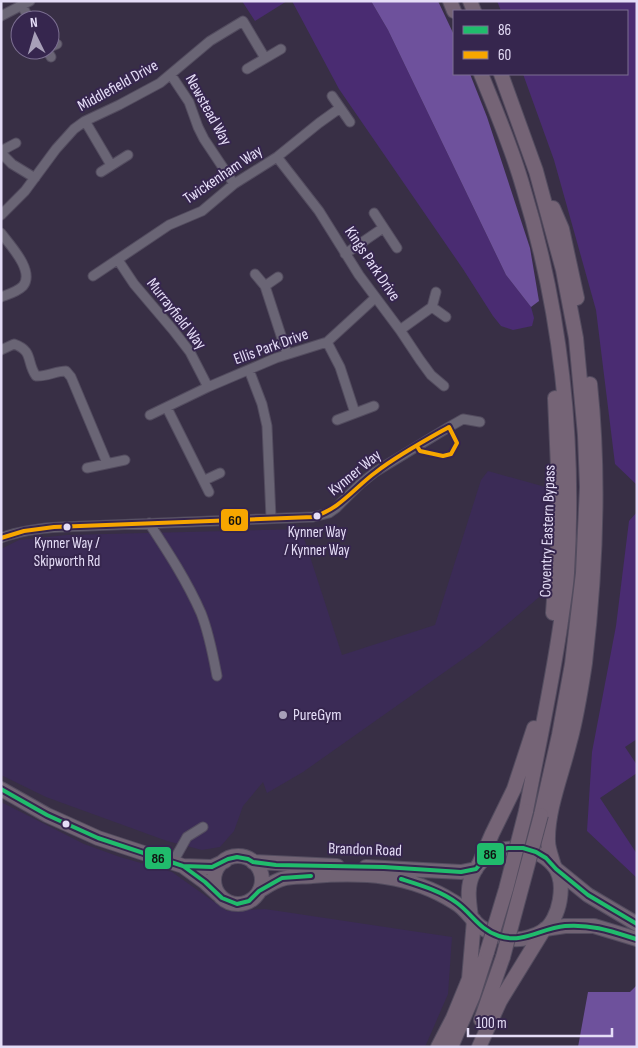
<svg xmlns="http://www.w3.org/2000/svg" width="638" height="1048" font-family="'Sofia Sans Condensed',sans-serif">
	<style>
		.built { fill: #3b2b56 }
		.green { fill: #4a2c72 }
		.forest { fill: #6e519c }
		.lines { fill: none; stroke-linecap: round; stroke-linejoin: round }
		.minor-casing { stroke: #534c5f; stroke-width: 11 }
		.primary-casing { stroke: #534c5f; stroke-width: 16 }
		.trunk-casing { stroke: #534c5f; stroke-width: 16 }
		.minor { stroke: #6a6575; stroke-width: 9 }
		.primary { stroke: #716374; stroke-width: 14 }
		.trunk { stroke: #756476; stroke-width: 14 }
		.trunk-bridge-casing { stroke: #534c5f; stroke-width: 16; stroke-linecap: butt }
		.trunk-bridge { stroke: #756476; stroke-width: 14 }
		.bus-1-casing { stroke: #36264e; stroke-width: 8 }
		.bus-2-casing { stroke: #36264e; stroke-width: 8 }
		.bus-1 { stroke: #20bc6c; stroke-width: 4 }
		.bus-2 { stroke: #f7a600; stroke-width: 4 }
		.bus-dot { fill: #e5ddf7; stroke: #36264e; stroke-width: 2 }
		.poi-dot { fill: #a8a0b9; stroke: #36264e; stroke-width: 2 }
		.labels { text-anchor: middle; dominant-baseline: central; stroke-width: 4; stroke-linejoin: round; paint-order: stroke }
		.bus-label { font-size: 15px; fill: #e5ddf7; stroke: #36264e }
		.street-label { font-size: 16px; fill: #e5ddf7; stroke: #36264e }
		.poi-label { font-size: 16px; fill: #e5ddf7; stroke: #36264e; text-anchor: start }
		.line-badge { stroke: #36264e; stroke-width: 2 }
		.pale-badge-label { font-size: 14px; text-anchor: middle; font-weight: bold; fill: #111 }
	</style>
	<rect width="100%" height="100%" fill="#382f45"/>
	<!-- built -->
	<path class="built" d="M 488,471 L 549,488 L 544,593 L 480,647 L 303,772 L 267,793 L 263,782 L 243,806 L 234,831 L 220,847 L 202,850 L 167,841 L 46,797 L 1,775 L 1,549 L 19,540 L 67,535 L 301,529 L 342,655 L 435,625 L 481,480 Z
		M 1,802 L 84,844 L 120,857 L 172,872 L 227,911 L 265,909 L 452,937 L 448,994 L 425,1047 L 1,1047 Z"/>
	<!-- green -->
	<path class="green" d="M 242,1 L 287,1 L 255,21 Z
		M 292,1 L 371,1 L 388,30 L 506,275 L 531,307 L 534,318 L 532,326 L 513,330 L 501,326 L 493,316 L 463,269 L 339,89 Z
		M 497,1 L 637,1 L 637,485 L 615,464 L 596,310 L 554,160 L 523,74 L 627,74 L 627,11 L 501,11 Z
		M 637,512 L 637,739 L 625,747 L 637,765 L 637,773 L 600,798 L 637,854 L 637,878 L 587,831 L 592,752 L 616,626 L 629,521 Z"/>
	<!-- forest -->
	<path class="forest" d="M 371,1 L 438,1 L 454,35 L 454,74 L 470,74 L 487,117 L 530,248 L 539,301 L 531,307 L 506,275 L 388,30 Z
		M 637,985 L 637,1047 L 578,1047 L 588,992 L 630,992 Z"/>
	<g class="lines">
		<!-- minor casing -->
		<g class="minor-casing">
			<path id="minor" d="M 22,6 L 30,20
				M 1,16 L 30,1
				M 50,47 L 57,44
				M 47,50 L 51,57
				M 247,69 L 281,49
				M 171,75 L 189,102 L 198,127 L 204,139 L 234,184
				M 332,96 L 350,122
				M 85,121 L 111,165
				M 1,151 L 16,143
				M 1,153 L 12,164 L 35,178
				M 277,157 L 319,211 L 359,275 L 400,330 L 420,360 L 431,375 L 444,386
				M 101,172 L 128,155
				M 374,213 L 397,248
				M 1,215 L 25,191 L 56,149 L 74,129 L 85,121 L 119,105 L 160,83 L 210,41 L 243,21 L 265,58
				M 1,233 C 10,245 35,271 23,286 C 17,292 9,294 1,297
				M 345,254 L 383,228
				M 118,260 L 134,284 L 173,330 L 190,352 L 208,387
				M 255,274 L 265,286 L 287,354
				M 93,276 L 169,225 L 202,211 L 234,184 L 277,157 L 319,123 L 340,108
				M 265,286 L 278,277
				M 436,292 L 432,307 L 446,317
				M 400,330 L 432,307
				M 327,342 L 340,367 L 355,413
				M 1,350 L 14,344 C 34,351 26,362 36,376 C 46,377 56,371 66,371 L 71,377 L 107,463
				M 249,370 L 262,404 L 267,426 L 271,518
				M 167,408 L 209,492
				M 150,415 L 208,387 L 276,358 L 327,342 L 375,298
				M 337,420 L 374,406
				M 87,468 L 125,460
				M 205,480 L 220,473
				M 149,523 C 168,552 187,581 201,613 C 209,633 213,655 217,676
				M 1,538 C 21,530 41,528 62,527 L 313,517 L 329,513 L 336,508 L 360,484 L 375,472 L 449,427 L 463,419 L 480,422
				M 173,862 L 187,837 L 203,827"/>
		</g>
		<!-- primary casing -->
		<g class="primary-casing">
			<path id="primary" d="M 1,789 L 47,815 L 98,838 L 183,866 L 212,867 L 225,861
				M214 880a24 24 0 1 1 48 0a24 24 0 1 1-48 0Z
				M 253,862 L 337,866
				M 183,866 L 205,882 L 218,894
				M 366,867 L 461,872 L 476,869
				M 556,869 L 588,895 L 637,924
				M 259,891 C 266,887 274,881 282,879 C 291,876 303,877 312,876 C 363,872 410,874 454,902 C 462,906 468,914 473,920 C 483,931 499,937 514,939 C 523,940 535,936 543,931 C 560,920 567,882 554,866 C 533,841 489,842 474,872 C 466,886 469,902 471,917
				M 545,929 L 565,926 L 594,926 L 637,939"/>
		</g>
		<!-- trunk casing -->
		<g class="trunk-casing">
			<path id="trunk" d="M 450,1 L 454,11
				M 470,1 L 474,11
				M 481,74 C 496,111 512,148 523,187 C 561,311 575,443 567,573 C 566,589 563,605 561,621 C 552,685 538,748 526,811
				M 501,74 L 536,171 L 563,270 L 576,338 L 585,435 L 587,487 L 583,573 L 572,664 L 559,735 L 541,815
				M 553,208 L 562,229 L 577,298
				M 553,613 L 560,514 L 555,398
				M 479,864 L 492,834 L 514,789 L 534,728
				M 554,866 C 552,858 548,849 548,841 C 547,810 563,771 570,741 C 577,716 581,689 585,663 C 596,569 600,478 590,384
				M 481,1020 L 503,957
				M 438,1047 L 453,1018 L 469,979 L 474,920
				M 451,1047 L 473,996 L 487,952
				M 479,1047 L 500,1001 L 543,931"/>
		</g>
		<!-- minor -->
		<use href="#minor" class="minor"/>
		<!-- primary -->
		<use href="#primary" class="primary"/>
		<!-- trunk -->
		<use href="#trunk" class="trunk"/>
		<!-- trunk-bridge casing -->
		<g class="trunk-bridge-casing">
			<path id="trunk-bridge" d="M 487,952 L 506,889 L 526,811
				M 503,957 L 541,815"/>
		</g>
		<!-- trunk-bridge -->
		<use href="#trunk-bridge" class="trunk-bridge"/>
		<!-- bus-1 casing -->
		<g class="bus-1-casing">
			<path id="bus-1" d="M 1,789 L 47,815 L 98,838 L 183,866 L 212,867 L 228,859 L 237,857 L 248,859 L 253,862 L 276,865 L 384,867 L 461,872 L 476,869 L 487,856 L 497,851 L 508,848 L 523,848 L 536,852 L 546,858 L 556,869 L 588,895 L 637,924
				M 183,866 L 205,882 L 222,898 L 237,904 L 249,901 L 259,891 L 282,878 L 311,876
				M 401,879 C 420,885 441,891 457,903 C 472,914 480,930 499,936 C 523,944 541,928 565,926 C 592,924 611,931 636,939"/>
		</g>
		<!-- bus-2 casing -->
		<g class="bus-2-casing">
			<path id="bus-2" d="M 1,538 L 24,531 L 54,527 L 313,517 C 340,509 354,488 376,472 C 398,455 424,441 449,427 L 457,443 L 451,454 L 443,456 L 420,451 L 417,446"/>
		</g>
		<!-- bus-1 -->
		<use href="#bus-1" class="bus-1"/>
		<!-- bus-2 -->
		<use href="#bus-2" class="bus-2"/>
	</g>
	<!-- markers -->
	<g class="bus-dot">
		<circle cx="317" cy="516" r="4.5"/>
		<circle cx="67" cy="527" r="4.5"/>
		<circle cx="66" cy="824" r="4.5"/>
	</g>
	<circle class="poi-dot" cx="283" cy="715" r="5"/>
	<g class="labels">
		<!-- bus labels -->
		<g class="bus-label">
			<text x="317" y="532">Kynner Way<tspan x="317" dy="18">/ Kynner Way</tspan></text>
			<text x="67" y="543">Kynner Way /<tspan x="67" dy="18">Skipworth Rd</tspan></text>
		</g>
		<!-- street labels -->
		<g class="street-label">
			<text transform="translate(118 86) rotate(-29)">Middlefield Drive</text>
			<text transform="translate(208 110) rotate(61)">Newstead Way</text>
			<text transform="translate(223 175) rotate(-34)">Twickenham Way</text>
			<text transform="translate(372 264) rotate(56)">Kings Park Drive</text>
			<text transform="translate(176 314) rotate(52)">Murrayfield Way</text>
			<text transform="translate(271 347) rotate(-20)">Ellis Park Drive</text>
			<text transform="translate(355 473) rotate(-39)">Kynner Way</text>
			<text transform="translate(548 531) rotate(-88)">Coventry Eastern Bypass</text>
			<text transform="translate(365 850) rotate(2)">Brandon Road</text>
		</g>
		<!-- poi labels -->
		<g class="poi-label">
			<text x="293" y="715">PureGym</text>
		</g>
	</g>
	<g class="line-badge">
		<rect x="220" y="508" width="29" height="24" rx="5" fill="#f7a600"/>
		<rect x="476" y="842" width="29" height="24" rx="5" fill="#20bc6c"/>
		<rect x="144" y="846" width="28" height="24" rx="5" fill="#20bc6c"/>
	</g>
	<g class="pale-badge-label">
		<text x="235" y="525">60</text>
		<text x="490" y="859">86</text>
		<text x="158" y="863">86</text>
	</g>
	<!-- border -->
	<rect width="638" height="1048" fill="none" stroke="#e5ddf7" stroke-width="5"/>
	<!-- legend -->
	<rect x="453" y="10" width="175" height="65" fill="#36264e" stroke="#7c6f92"/>
	<rect x="463" y="26" width="25" height="8" fill="#20bc6c" stroke="#7c6f92"/>
	<text x="498" y="35" font-size="15" fill="#e5ddf7">86</text>
	<rect x="463" y="51" width="25" height="8" fill="#f7a600" stroke="#7c6f92"/>
	<text x="498" y="60" font-size="15" fill="#e5ddf7">60</text>
	<!-- north arrow -->
	<g transform="translate(35 35) rotate(355)"><circle r="24" fill="#36264e" stroke="#7c6f92"/>
	<path d="M0-4L9 19L0 12L-9 19Z" fill="#a8a0b9"/>
	<text y="-8" font-size="14" font-weight="bold" text-anchor="middle" fill="#e5ddf7">N</text>
	</g>
	<!-- scale -->
	<path d="M468 1028v8h144v-8" fill="none" stroke="#e5ddf7" stroke-width="2.5"/>
	<text x="476" y="1028" font-size="15" fill="#e5ddf7" stroke="#36264e" stroke-width="4" paint-order="stroke">100 m</text>
</svg>
